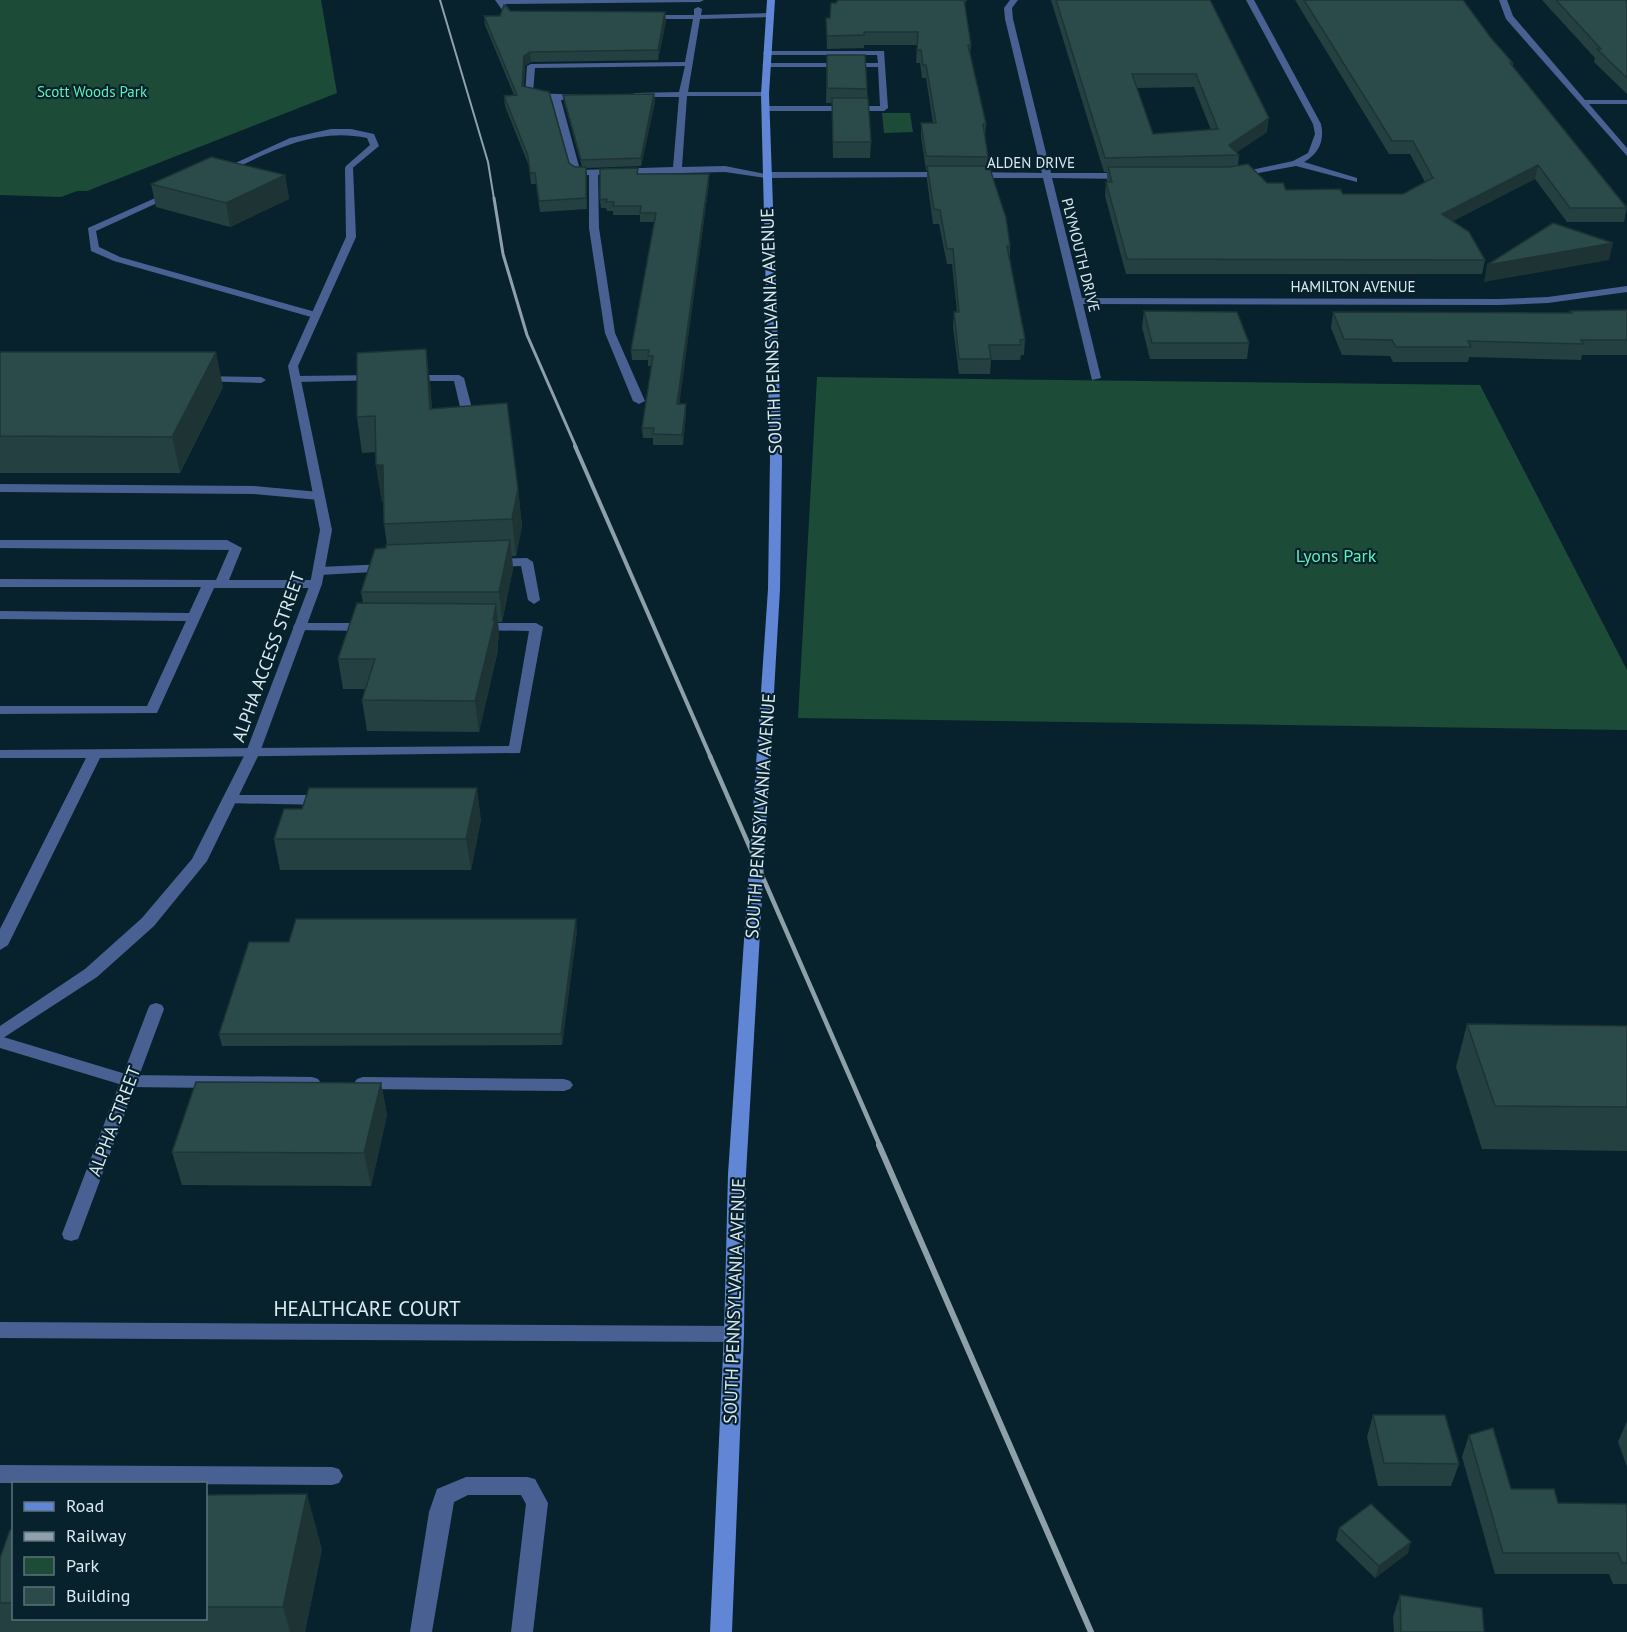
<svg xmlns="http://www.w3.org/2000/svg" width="1627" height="1632" font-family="'PT Sans',sans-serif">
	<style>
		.green { fill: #1c4c37 }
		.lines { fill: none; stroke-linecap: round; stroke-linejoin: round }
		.service { fill: #496192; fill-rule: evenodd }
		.minor { fill: #496192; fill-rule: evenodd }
		.secondary { fill: #6186d5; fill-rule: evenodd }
		.rail-far4 { stroke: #8ea0a9; stroke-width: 2 }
		.rail-far3 { stroke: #8ea0a9; stroke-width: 3 }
		.rail-far2 { stroke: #8ea0a9; stroke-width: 4 }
		.rail-far1 { stroke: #8ea0a9; stroke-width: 4.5 }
		.rail { stroke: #8ea0a9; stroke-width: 6 }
		.wall { fill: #254040; fill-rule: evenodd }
		.shaded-wall { fill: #1e3434 }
		.building { fill: #2b4b4b; stroke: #1e3434; stroke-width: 1.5; fill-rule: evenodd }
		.labels { text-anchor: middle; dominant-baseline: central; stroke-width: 4.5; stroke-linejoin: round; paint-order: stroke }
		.far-park-label { font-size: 15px; fill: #5cf2b4; stroke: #08222d }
		.far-street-label { font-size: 15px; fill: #dbe9f1; stroke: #08222d }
		.street-label { font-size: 18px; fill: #dbe9f1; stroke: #08222d }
		.park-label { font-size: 18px; fill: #5cf2b4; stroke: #08222d }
		.near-street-label { font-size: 21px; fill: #dbe9f1; stroke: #08222d }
	</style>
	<rect width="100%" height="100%" fill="#08222d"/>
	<!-- green -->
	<path class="green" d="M 0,0 L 321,0 L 337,93 L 87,191 L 77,191 L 61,197 L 0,195 Z
		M 882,113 L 910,113 L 913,132 L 884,133 Z
		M 817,377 L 1480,385 L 1627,670 L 1627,730 L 798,718 Z"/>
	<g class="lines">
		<!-- service -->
		<path class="service" d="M 495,0 L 704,0 L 700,2 L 505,4 L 513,14 L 523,14 L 520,18 L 508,18 Z
			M 698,7 L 702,9 L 701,15 L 770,13 L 774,15 L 770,17 L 700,19 L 688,92 L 765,92 L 769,94 L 765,96 L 687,96 L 682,167 L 725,166 L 771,175 L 766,178 L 725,172 L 598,175 L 599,228 L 615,333 L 645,401 L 639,404 L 633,401 L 605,333 L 589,228 L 589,175 L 576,176 L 572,173 L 552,100 L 525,95 L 527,66 L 531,64 L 685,62 L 693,19 L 646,19 L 642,17 L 646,15 L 694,15 L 694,9 ZM 685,66 L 679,92 L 635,93 L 631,95 L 635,97 L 679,97 L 673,167 L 580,170 L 561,100 L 584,99 L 588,97 L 584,95 L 533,93 L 535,68 Z
			M 767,51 L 884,51 L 888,108 L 884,111 L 763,111 L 762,109 L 766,106 L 880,106 L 878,67 L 766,67 L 762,65 L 766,63 L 878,63 L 877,55 L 764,55 L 763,53 Z
			M 331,129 L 351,129 L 374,134 L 379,146 L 349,171 L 345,168 L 346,166 L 370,145 L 367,138 C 314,127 270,152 223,174 L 216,172 L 290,138 Z
			M 171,191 L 179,193 L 96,231 L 99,247 L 120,257 L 319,313 L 319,317 L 311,317 L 114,261 L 91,251 L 88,228 Z
			M 378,375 L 382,376 L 382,380 L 297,382 L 292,379 L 297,376 Z
			M 459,375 L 464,378 L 476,424 L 474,426 L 470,427 L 464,424 L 454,381 L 411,381 L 406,378 L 411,375 Z
			M 201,376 L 261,377 L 266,380 L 261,383 L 197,381 L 196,379 Z
			M 0,484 L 254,486 L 319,492 L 325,496 L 319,500 L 254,494 L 0,492 Z
			M 0,540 L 227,540 L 242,548 L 229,580 L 316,580 L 322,584 L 316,588 L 214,588 L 157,713 L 0,714 L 0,706 L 147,706 L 186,621 L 0,619 L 0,611 L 189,613 L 201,587 L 0,587 L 0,579 L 216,580 L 229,550 L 0,548 Z
			M 527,558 L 533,562 L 540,600 L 534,604 L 528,600 L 521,566 L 492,567 L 486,563 L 492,559 Z
			M 387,564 L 393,568 L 391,571 L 319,575 L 313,571 L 319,567 Z
			M 300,623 L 369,623 L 376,627 L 369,631 L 295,630 L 293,627 L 295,624 Z
			M 480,623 L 536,623 L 543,627 L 520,753 L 100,758 L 8,945 L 0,950 L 0,929 L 86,758 L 0,758 L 0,750 L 509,746 L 529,631 L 475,630 L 473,627 Z
			M 229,795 L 325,795 L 332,800 L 325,805 L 224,803 L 222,800 Z
			M 0,1036 L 129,1075 L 312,1077 L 318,1079 L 321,1083 L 318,1087 L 312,1089 L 129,1087 L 0,1048 Z
			M 363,1077 L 564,1079 L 570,1081 L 573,1085 L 570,1089 L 564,1091 L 363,1089 L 357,1087 L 354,1083 L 357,1079 Z
			M 0,1465 L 332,1467 L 339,1469 L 343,1476 L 339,1483 L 332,1485 L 0,1483 Z
			M 466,1477 L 527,1477 L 535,1479 L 548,1503 L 533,1632 L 511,1632 L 526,1504 L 521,1495 L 468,1495 L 454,1502 L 432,1632 L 410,1632 L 429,1512 L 437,1489 Z"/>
		<!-- minor -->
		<path class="minor" d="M 1010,0 L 1018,0 L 1012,8 L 1013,19 L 1051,173 L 1126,173 L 1131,176 L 1126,179 L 1052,178 L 1082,298 L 1499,299 L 1548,297 L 1627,286 L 1627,292 L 1548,303 L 1499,305 L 1083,304 L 1101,378 L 1092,380 L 1043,178 L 973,178 L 968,175 L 973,172 L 1042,173 L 1005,19 L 1004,8 Z
			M 1246,0 L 1254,0 L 1321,124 C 1325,141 1318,154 1304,162 L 1357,178 L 1357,182 L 1296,166 L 1237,177 L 1233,174 L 1293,161 L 1308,153 L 1315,134 L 1313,124 Z
			M 1499,0 L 1507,0 L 1513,16 L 1585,100 L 1627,100 L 1627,104 L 1589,104 L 1627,148 L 1627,156 L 1506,19 Z
			M 349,165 L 353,168 L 356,237 L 298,366 L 332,530 L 322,584 L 260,752 L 207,861 L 154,926 L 97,977 L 0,1040 L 0,1026 L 85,969 L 142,918 L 192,859 L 246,752 L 310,584 L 320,530 L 288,366 L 346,237 L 345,168 Z
			M 946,172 L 951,175 L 949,177 L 766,178 L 761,175 L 766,172 Z
			M 156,1003 L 162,1005 L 164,1009 L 80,1234 L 78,1239 L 71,1241 L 64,1239 L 62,1234 L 148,1009 L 150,1005 Z
			M 0,1322 L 734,1326 L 741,1328 L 744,1334 L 741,1340 L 734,1342 L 0,1338 Z"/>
		<!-- secondary -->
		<path class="secondary" d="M 767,0 L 775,0 L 769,94 L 782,459 L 780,589 L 746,1174 L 744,1334 L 732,1632 L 710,1632 L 724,1334 L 728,1174 L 768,589 L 770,459 L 761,94 Z"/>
		<!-- rail-far4 -->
		<path class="rail-far4" d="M 440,0 L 488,162 L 494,199"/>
		<!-- rail-far3 -->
		<path class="rail-far3" d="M 494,198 L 503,254 L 527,335 L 576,447"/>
		<!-- rail-far2 -->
		<path class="rail-far2" d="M 575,446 L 711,758"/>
		<!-- rail-far1 -->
		<path class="rail-far1" d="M 710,756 L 880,1146"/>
		<!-- rail -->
		<path class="rail" d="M 879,1145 L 1091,1632"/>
	</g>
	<!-- wall -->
	<path class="wall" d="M 967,0 L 964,4 L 971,45 L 970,57 L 986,124 L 985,138 L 988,157 L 987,166 L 1010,246 L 1010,259 L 1025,339 L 1024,355 L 1021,355 L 1020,360 L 991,360 L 990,374 L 959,374 L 953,327 L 954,312 L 957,312 L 952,264 L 947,264 L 939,224 L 933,224 L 927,180 L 927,170 L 926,170 L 921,136 L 921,123 L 933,123 L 926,78 L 922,78 L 920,63 L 916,63 L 917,45 L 864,45 L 864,48 L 827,49 L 826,18 L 830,18 L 836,3 Z
		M 1051,0 L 1210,0 L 1267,132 L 1237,152 L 1239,155 L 1238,165 L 1267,183 L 1286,190 L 1343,194 L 1403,194 L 1425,182 L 1410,154 L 1389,154 L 1295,0 L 1463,0 L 1491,38 L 1513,63 L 1513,66 L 1627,207 L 1624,222 L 1567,222 L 1535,179 L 1453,221 L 1485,260 L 1482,274 L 1126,274 L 1105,196 L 1106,182 L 1107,182 L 1107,172 L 1104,172 ZM 1194,87 L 1211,130 L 1153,134 L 1136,88 Z
		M 1542,0 L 1627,0 L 1627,94 L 1594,62 L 1595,58 Z
		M 510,11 L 666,21 L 658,60 L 531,62 L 525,66 L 524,87 L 569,163 L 575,167 L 582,167 L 564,102 L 563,95 L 654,94 L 655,102 L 641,166 L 586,168 L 587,209 L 540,212 L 536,184 L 531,184 L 529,166 L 505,106 L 504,96 L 514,95 L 485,25 L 484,16 L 500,16 Z
		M 827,55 L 867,89 L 871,142 L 870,158 L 833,158 L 832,103 L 826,103 Z
		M 639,174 L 709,174 L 709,183 L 679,404 L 686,404 L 686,414 L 683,445 L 653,445 L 653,438 L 643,438 L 642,428 L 652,366 L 648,366 L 648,360 L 632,360 L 631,350 L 655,222 L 640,222 L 640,215 L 613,215 L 613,211 L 607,211 L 606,208 L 601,208 L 600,200 Z
		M 285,175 L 289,199 L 230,227 L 156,207 L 151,184 Z
		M 1627,310 L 1627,355 L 1582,355 L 1581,360 L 1469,357 L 1468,362 L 1393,362 L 1390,356 L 1342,355 L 1331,328 L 1333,312 L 1569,313 L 1570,311 Z
		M 1144,311 L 1249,343 L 1247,359 L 1150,359 L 1142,327 Z
		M 426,349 L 430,383 L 432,409 L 518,489 L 522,526 L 516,556 L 512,556 L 513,569 L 502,622 L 498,622 L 499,633 L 498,642 L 498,650 L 479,732 L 367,731 L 362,700 L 365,689 L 343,689 L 338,659 L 363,603 L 361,592 L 387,545 L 384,524 L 384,502 L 382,502 L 376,465 L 376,452 L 362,453 L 357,417 Z
		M 0,352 L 223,387 L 180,473 L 0,473 Z
		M 302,809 L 481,819 L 471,870 L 280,870 L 274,839 Z
		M 577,930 L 562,1045 L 222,1046 L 219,1034 Z
		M 1467,1024 L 1627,1026 L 1627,1151 L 1482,1149 L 1456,1067 Z
		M 381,1083 L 387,1115 L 371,1186 L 182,1185 L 172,1152 Z
		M 1373,1415 L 1459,1464 L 1451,1486 L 1378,1486 L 1367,1437 Z
		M 1627,1421 L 1627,1467 L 1618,1442 Z
		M 1469,1435 L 1511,1489 L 1558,1503 L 1627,1504 L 1627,1503 L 1627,1584 L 1613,1584 L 1609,1574 L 1495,1574 L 1462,1457 Z
		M 206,1495 L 322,1549 L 305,1632 L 0,1632 L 0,1558 L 14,1530 L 14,1618 L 206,1618 Z
		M 1339,1528 L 1408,1553 L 1375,1578 L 1336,1540 Z
		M 1400,1595 L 1484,1632 L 1394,1632 L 1393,1617 Z"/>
	<!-- shaded-wall -->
	<path class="shaded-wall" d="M 665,12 L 666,21 L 658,60 L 658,50 Z
		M 530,52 L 531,62 L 525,66 L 523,96 L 522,86 L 524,56 Z
		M 654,94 L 655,102 L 641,166 L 641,158 Z
		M 1269,118 L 1267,132 L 1233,155 L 1229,145 Z
		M 1538,165 L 1535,179 L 1439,228 L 1442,214 Z
		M 586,167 L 587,177 L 587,209 L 586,198 Z
		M 709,174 L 709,183 L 678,414 L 677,404 Z
		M 285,175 L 289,199 L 230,227 L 226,203 Z
		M 1613,243 L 1609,260 L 1484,282 L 1487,265 Z
		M 426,349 L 430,383 L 434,445 L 430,409 Z
		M 216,352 L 223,387 L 180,473 L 172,437 Z
		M 686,404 L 686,414 L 683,445 L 682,435 Z
		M 376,465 L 383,465 L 388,501 L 382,502 Z
		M 518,489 L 522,526 L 516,556 L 512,519 Z
		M 510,540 L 513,569 L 502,622 L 499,592 Z
		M 496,604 L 499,633 L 498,642 L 498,650 L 479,732 L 475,701 Z
		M 477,788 L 481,819 L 471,870 L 466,839 Z
		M 576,919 L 577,930 L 562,1045 L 561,1034 Z
		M 381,1083 L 387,1115 L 371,1186 L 364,1153 Z
		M 307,1494 L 322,1549 L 305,1632 L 290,1632 L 283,1607 Z
		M 1411,1542 L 1408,1553 L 1375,1578 L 1379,1566 Z"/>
	<!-- building -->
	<path class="building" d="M 838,0 L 964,0 L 971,45 L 968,45 L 986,124 L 983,124 L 988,157 L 926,156 L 921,123 L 936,123 L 926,65 L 923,65 L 921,50 L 917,50 L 918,32 L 864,32 L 864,35 L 827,36 L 826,18 L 830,18 L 831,3 L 836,3 Z
		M 1056,0 L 1210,0 L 1269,118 L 1229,145 L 1239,155 L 1105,158 ZM 1132,74 L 1196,74 L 1218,129 L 1153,134 Z
		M 1304,0 L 1463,0 L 1491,38 L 1513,63 L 1510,63 L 1627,208 L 1570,208 L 1538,165 L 1442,214 L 1469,232 L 1485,260 L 1127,259 L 1106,182 L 1112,182 L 1108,167 L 1229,167 L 1248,164 L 1267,183 L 1283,183 L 1286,190 L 1340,189 L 1343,194 L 1403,194 L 1433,178 L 1413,141 L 1392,141 Z
		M 1556,0 L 1627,0 L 1627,78 L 1597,49 L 1601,49 Z
		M 504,5 L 510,11 L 665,12 L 658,50 L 530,52 L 524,56 L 522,86 L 549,92 L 569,163 L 575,167 L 586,167 L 586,198 L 539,201 L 535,173 L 530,173 L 528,156 L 504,96 L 517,95 L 484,16 L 500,16 Z
		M 827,55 L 865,55 L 867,89 L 827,88 Z
		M 654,94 L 641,158 L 581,160 L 563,95 Z
		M 832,98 L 868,98 L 871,142 L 833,142 Z
		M 211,157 L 285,175 L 226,203 L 151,184 Z
		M 927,166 L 989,166 L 1006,218 L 1010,246 L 1007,246 L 1025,339 L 1020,340 L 1021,345 L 989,345 L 991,359 L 959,359 L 954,312 L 959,312 L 953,249 L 947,249 L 940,210 L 934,209 Z
		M 638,168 L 637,174 L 709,174 L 677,404 L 686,404 L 682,435 L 653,434 L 654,428 L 642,428 L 653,356 L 648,356 L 649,350 L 631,350 L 656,213 L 640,213 L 641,206 L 613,206 L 614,202 L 606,202 L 607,199 L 600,200 L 600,169 Z
		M 1553,223 L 1613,243 L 1487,265 Z
		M 1627,310 L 1627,340 L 1581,340 L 1584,344 L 1468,341 L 1471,347 L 1396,347 L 1392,340 L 1344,339 L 1333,312 L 1572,313 L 1570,311 Z
		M 1144,311 L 1237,312 L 1249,343 L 1152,343 Z
		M 426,349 L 430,409 L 507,403 L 518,489 L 512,519 L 384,524 L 383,465 L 376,465 L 375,416 L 357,417 L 357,353 Z
		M 0,352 L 216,352 L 172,437 L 0,436 Z
		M 510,540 L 499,592 L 361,592 L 375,549 L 386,548 L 386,545 Z
		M 357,603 L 496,604 L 493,620 L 495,620 L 475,701 L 362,700 L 375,659 L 338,659 Z
		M 309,788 L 477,788 L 466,839 L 274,839 L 284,809 L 302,809 Z
		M 296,919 L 576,919 L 561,1034 L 219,1034 L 249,942 L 289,942 Z
		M 1467,1024 L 1627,1026 L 1627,1107 L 1495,1106 Z
		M 196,1082 L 381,1083 L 364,1153 L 172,1152 Z
		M 1373,1415 L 1445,1415 L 1459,1464 L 1384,1463 Z
		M 1493,1428 L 1511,1489 L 1554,1489 L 1558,1503 L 1627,1504 L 1627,1563 L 1622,1563 L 1618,1553 L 1503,1553 L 1469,1435 Z
		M 307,1494 L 283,1607 L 206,1607 L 206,1495 Z
		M 1371,1504 L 1411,1542 L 1379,1566 L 1339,1528 Z
		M 10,1530 L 14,1530 L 14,1603 L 0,1603 L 0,1558 Z
		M 1400,1595 L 1482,1608 L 1484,1632 L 1401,1632 Z"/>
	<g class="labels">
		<!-- far-park labels -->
		<g class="far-park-label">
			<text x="92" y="91">Scott Woods Park</text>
		</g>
		<!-- far-street labels -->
		<g class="far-street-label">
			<text x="1031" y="162">ALDEN DRIVE</text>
			<text transform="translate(1081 255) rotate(76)">PLYMOUTH DRIVE</text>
			<text x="1353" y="286">HAMILTON AVENUE</text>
		</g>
		<!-- street labels -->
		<g class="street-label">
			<text transform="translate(771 331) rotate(-92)">SOUTH PENNSYLVANIA AVENUE</text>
			<text transform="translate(268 657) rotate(-70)">ALPHA ACCESS STREET</text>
			<text transform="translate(760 816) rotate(-86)">SOUTH PENNSYLVANIA AVENUE</text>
			<text transform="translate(114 1121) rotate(-69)">ALPHA STREET</text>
			<text transform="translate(734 1301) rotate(-88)">SOUTH PENNSYLVANIA AVENUE</text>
		</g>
		<!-- park labels -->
		<g class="park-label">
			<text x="1336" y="555">Lyons Park</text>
		</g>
		<!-- near-street labels -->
		<g class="near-street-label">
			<text x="367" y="1308">HEALTHCARE COURT</text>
		</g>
	</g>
	<!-- legend -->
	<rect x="12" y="1482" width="195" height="138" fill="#08222d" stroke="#5c727b" stroke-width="1.5"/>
	<rect x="24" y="1502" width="30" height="9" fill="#6186d5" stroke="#5c727b" stroke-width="1.5"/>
	<text x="66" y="1512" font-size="18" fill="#dbe9f1">Road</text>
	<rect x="24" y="1532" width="30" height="9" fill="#8ea0a9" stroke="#5c727b" stroke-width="1.5"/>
	<text x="66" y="1542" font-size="18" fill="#dbe9f1">Railway</text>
	<rect x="24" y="1557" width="30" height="18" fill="#1c4c37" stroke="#5c727b" stroke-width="1.5"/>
	<text x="66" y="1572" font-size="18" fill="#dbe9f1">Park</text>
	<rect x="24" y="1587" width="30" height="18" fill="#2b4b4b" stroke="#5c727b" stroke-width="1.5"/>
	<text x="66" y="1602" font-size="18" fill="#dbe9f1">Building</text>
</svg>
